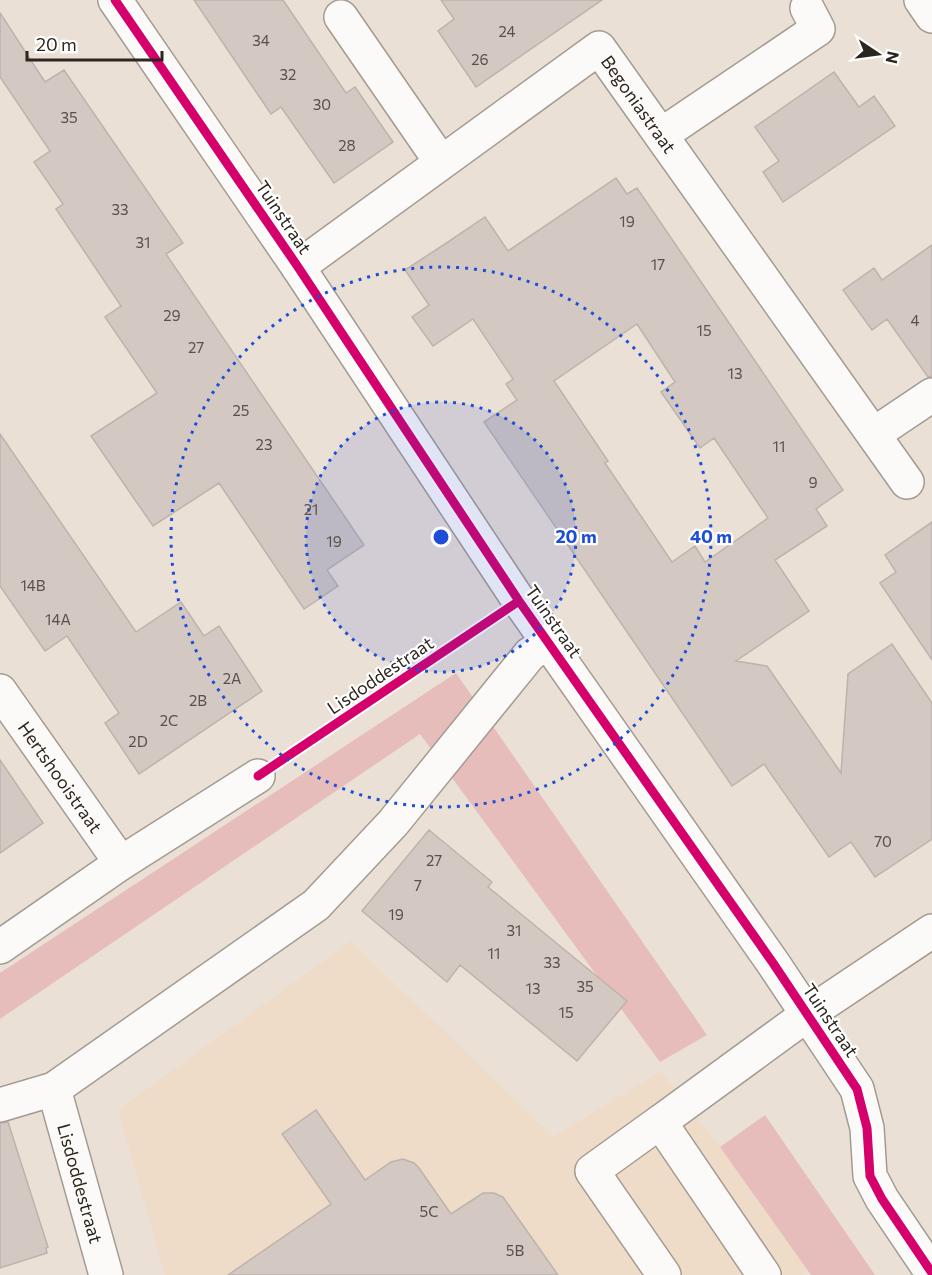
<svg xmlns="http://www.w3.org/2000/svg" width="932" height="1275" font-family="Commissioner,sans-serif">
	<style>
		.built { fill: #eedcc8 }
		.forest { fill: #e7bdbc }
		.building { fill: #d3c9c2; stroke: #bdb3ac; stroke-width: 1.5; fill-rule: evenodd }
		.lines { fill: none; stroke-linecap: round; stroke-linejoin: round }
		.minor-casing { stroke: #a39b92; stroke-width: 36 }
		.minor { stroke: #fcfaf9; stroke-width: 33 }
		.cycleway-casing { stroke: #fff; stroke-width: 13 }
		.cycleway { stroke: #d6006c; stroke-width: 9 }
		.ring { fill: none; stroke: #1d4ed8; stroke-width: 3; stroke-dasharray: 3 6 }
		.labels { text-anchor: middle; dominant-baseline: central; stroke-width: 4.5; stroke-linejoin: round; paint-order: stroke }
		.number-label { font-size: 15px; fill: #585049 }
		.street-label { font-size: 18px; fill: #2d261e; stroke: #fff }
		.centre { fill: #1d4ed8; stroke: #fff; stroke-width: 3 }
		.ring-label { font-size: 18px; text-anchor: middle; font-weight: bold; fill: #1d4ed8; stroke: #fff; stroke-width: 4.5; stroke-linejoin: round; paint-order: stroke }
	</style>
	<rect width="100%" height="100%" fill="#ebe0d5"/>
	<!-- built -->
	<path class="built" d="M 351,941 L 553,1137 L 661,1071 L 720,1147 L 808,1270 L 802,1275 L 165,1275 L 118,1110 Z"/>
	<!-- forest -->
	<path class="forest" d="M 456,673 L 707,1035 L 660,1062 L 420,734 L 0,1019 L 0,973 Z
		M 765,1115 L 875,1275 L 811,1275 L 720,1147 Z"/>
	<!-- building -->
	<path class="building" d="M 194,0 L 283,0 L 346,93 L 355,87 L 393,142 L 334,183 L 281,107 L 271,114 Z
		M 441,0 L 602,0 L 476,87 L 438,31 L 454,19 Z
		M 0,13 L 45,82 L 64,70 L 183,243 L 166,254 L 364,545 L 327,570 L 338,586 L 304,609 L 219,483 L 153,526 L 91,436 L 157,393 L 105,317 L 121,306 L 56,209 L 63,204 L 34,162 L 50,151 L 0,77 Z
		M 834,72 L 859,107 L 874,96 L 895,126 L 783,202 L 763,172 L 779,161 L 755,127 Z
		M 616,178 L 627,194 L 637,188 L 843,490 L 816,509 L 827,526 L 775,560 L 809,611 L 736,661 L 767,666 L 841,773 L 848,674 L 892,644 L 932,703 L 932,839 L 875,877 L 851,842 L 829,857 L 764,764 L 732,786 L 484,422 L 517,400 L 506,384 L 513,379 L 473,319 L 433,346 L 412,317 L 429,305 L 405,270 L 445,244 L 485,217 L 508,251 ZM 637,324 L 675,382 L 661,392 L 700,448 L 714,438 L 768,518 L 705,562 L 695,546 L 672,562 L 605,463 L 608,461 L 554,381 Z
		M 932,245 L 932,376 L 928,377 L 887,319 L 872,330 L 843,290 L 874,268 L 882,280 Z
		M 0,434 L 136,632 L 181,602 L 204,636 L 219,626 L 262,691 L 139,774 L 105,723 L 119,713 L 67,636 L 45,651 L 0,586 Z
		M 932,522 L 932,660 L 880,583 L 896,572 L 885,555 Z
		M 0,760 L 43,823 L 0,853 Z
		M 429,830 L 492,882 L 488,887 L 627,1001 L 577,1061 L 460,965 L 447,982 L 362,911 Z
		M 316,1110 L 365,1180 L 391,1162 L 403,1159 L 414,1163 L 419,1168 L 451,1214 L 483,1193 L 494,1193 L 503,1197 L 558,1275 L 228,1275 L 331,1204 L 282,1134 Z
		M 8,1122 L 48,1247 L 46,1248 L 47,1253 L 0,1268 L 0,1123 Z"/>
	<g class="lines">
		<!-- minor casing -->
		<g class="minor-casing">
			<g id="minor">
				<path d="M 115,0 L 298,267 L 519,601 L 773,963 L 857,1089 L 867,1128 L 870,1176 L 882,1199 L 932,1273"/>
				<path d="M 921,0 L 932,16"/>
				<path d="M 341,17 L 441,162"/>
				<path d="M 661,135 L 818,29 L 807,8"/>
				<path id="s1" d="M 298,267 L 599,48 L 907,482"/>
				<path d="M 874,434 L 932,395"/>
				<path id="s2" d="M 0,691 L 121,863"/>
				<path d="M 0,947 L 121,863 L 258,776"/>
				<path id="s3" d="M 54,1089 L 106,1275"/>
				<path d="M 0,1105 L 54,1089 L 316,905 L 393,823 L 530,654 L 549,642"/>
				<path d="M 660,1122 L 592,1171 L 664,1275"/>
				<path d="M 764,1275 L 660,1122 L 808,1014 L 932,931"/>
			</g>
		</g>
		<!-- minor -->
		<use href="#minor" class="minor"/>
		<!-- cycleway casing -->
		<g class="cycleway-casing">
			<path id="cycleway" d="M 115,0 L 298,267 L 519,601 L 773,963 L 857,1089 L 867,1128 L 870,1176 L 882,1199 L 932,1273
				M 258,776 L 519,601"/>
		</g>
		<!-- cycleway -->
		<use href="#cycleway" class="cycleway"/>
	</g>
	<!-- distance rings -->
	<circle cx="441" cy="537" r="135" fill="#1d4ed8" fill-opacity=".12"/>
	<g class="ring">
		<circle cx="441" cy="537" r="135"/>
		<circle cx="441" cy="537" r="270"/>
	</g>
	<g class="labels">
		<!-- number labels -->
		<g class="number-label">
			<text x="507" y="31">24</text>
			<text x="261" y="40">34</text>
			<text x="480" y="59">26</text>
			<text x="288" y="74">32</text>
			<text x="322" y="104">30</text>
			<text x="69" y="117">35</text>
			<text x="347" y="145">28</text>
			<text x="120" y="209">33</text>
			<text x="627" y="221">19</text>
			<text x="143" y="242">31</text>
			<text x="658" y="264">17</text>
			<text x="172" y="315">29</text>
			<text x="915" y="320">4</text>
			<text x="704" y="330">15</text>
			<text x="196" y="347">27</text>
			<text x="735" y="373">13</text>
			<text x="241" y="410">25</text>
			<text x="264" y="444">23</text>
			<text x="779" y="446">11</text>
			<text x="813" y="482">9</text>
			<text x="311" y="509">21</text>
			<text x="334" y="541">19</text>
			<text x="33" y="585">14B</text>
			<text x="58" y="619">14A</text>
			<text x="232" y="678">2A</text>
			<text x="198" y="700">2B</text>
			<text x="169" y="720">2C</text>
			<text x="138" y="741">2D</text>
			<text x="883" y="841">70</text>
			<text x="434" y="860">27</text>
			<text x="418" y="885">7</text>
			<text x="396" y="914">19</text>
			<text x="514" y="930">31</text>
			<text x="494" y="953">11</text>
			<text x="552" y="962">33</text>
			<text x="585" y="986">35</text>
			<text x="533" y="988">13</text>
			<text x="566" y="1012">15</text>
			<text x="429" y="1211">5C</text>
			<text x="515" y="1250">5B</text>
		</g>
		<!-- street labels -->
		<g class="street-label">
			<text stroke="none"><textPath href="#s1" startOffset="441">Begoniastraat</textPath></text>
			<text transform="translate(284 217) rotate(56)">Tuinstraat</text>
			<text transform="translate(554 621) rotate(55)">Tuinstraat</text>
			<text transform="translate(380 675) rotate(-34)">Lisdoddestraat</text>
			<text stroke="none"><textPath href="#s2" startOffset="105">Hertshooistraat</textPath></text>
			<text transform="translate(831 1020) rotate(56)">Tuinstraat</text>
			<text stroke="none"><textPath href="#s3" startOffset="98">Lisdoddestraat</textPath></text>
		</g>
	</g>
	<circle cx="441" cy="537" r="9" class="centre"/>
	<g class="ring-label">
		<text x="576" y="543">20 m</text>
		<text x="711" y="543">40 m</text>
	</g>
	<!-- north arrow -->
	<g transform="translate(878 54) rotate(103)" stroke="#ffffff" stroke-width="4.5" paint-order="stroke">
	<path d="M0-4.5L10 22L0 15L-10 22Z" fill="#2d261e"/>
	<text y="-9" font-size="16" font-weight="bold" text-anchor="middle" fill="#2d261e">N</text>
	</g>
	<!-- scale -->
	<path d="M27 51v9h135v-9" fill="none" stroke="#2d261e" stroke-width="3"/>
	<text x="36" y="51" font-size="18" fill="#2d261e" stroke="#ffffff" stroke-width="4.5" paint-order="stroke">20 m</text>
</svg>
